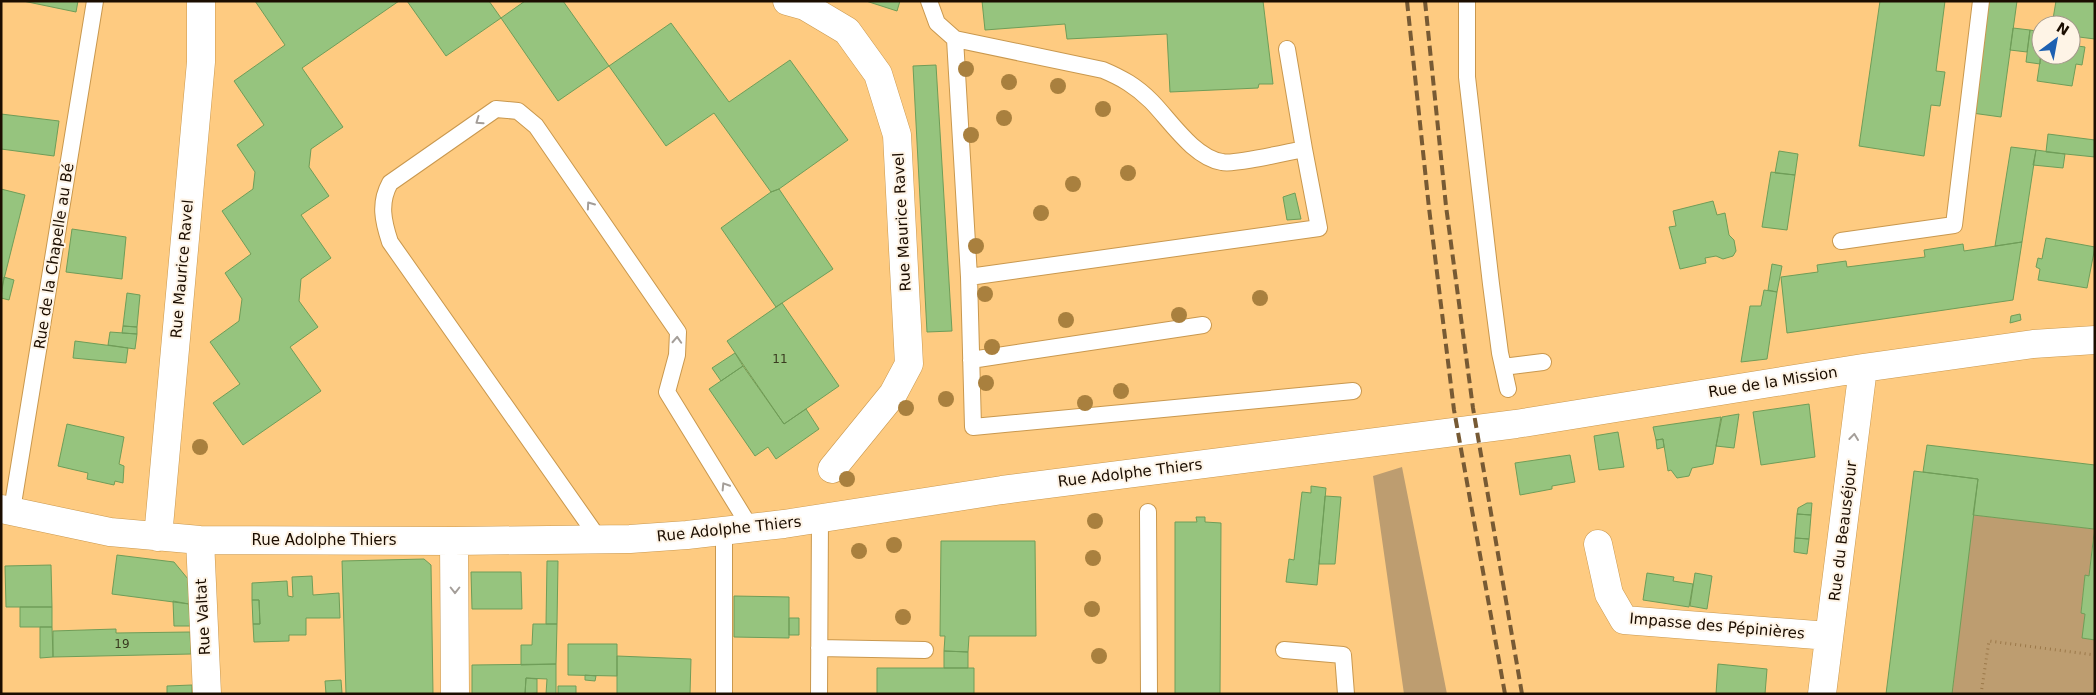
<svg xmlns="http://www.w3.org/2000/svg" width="2096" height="695" font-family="'DejaVu Sans',sans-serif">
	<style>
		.green { fill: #bd9d70 }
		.building { fill: #96c47e; stroke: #6f9d58 }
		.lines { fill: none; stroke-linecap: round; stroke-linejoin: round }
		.service-casing { stroke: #c9984e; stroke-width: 18 }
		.minor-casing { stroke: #c9984e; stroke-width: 29 }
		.path { stroke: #9b7849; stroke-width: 3; stroke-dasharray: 1 4; stroke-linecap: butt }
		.service { stroke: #fff; stroke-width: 16 }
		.minor { stroke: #fff; stroke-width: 28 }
		.rail { stroke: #775a34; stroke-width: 4; stroke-dasharray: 10 5; stroke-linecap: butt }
		.tree { fill: #a9803e }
		.oneway { stroke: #a49e99 }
		.labels { text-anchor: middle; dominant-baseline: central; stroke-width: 4; stroke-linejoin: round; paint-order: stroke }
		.number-label { font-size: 12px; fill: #3a3b20 }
		.street-label { font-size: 15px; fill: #1b0d00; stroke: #fef4e6 }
	</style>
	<rect width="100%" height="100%" fill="#fecb81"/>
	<!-- green -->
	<path class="green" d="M 1402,467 L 1447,694 L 1404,694 L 1373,476 Z
		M 1973,515 L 2094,529 L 2089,576 L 2085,576 L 2081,612 L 2085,614 L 2083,638 L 2095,640 L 2095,694 L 1952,694 Z"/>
	<!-- building -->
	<path class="building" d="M 23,1 L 78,1 L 76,12 Z
		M 255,1 L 399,1 L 302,68 L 343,127 L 311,149 L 309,167 L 329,196 L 301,215 L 331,258 L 301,279 L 299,301 L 318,327 L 290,347 L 321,391 L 243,445 L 213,403 L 240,384 L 210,342 L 239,321 L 242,299 L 225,273 L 251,254 L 222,211 L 253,189 L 255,172 L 237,145 L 264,125 L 234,81 L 285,45 Z
		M 407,1 L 489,1 L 501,18 L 446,56 Z
		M 525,1 L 563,1 L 609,66 L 558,101 L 501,18 Z
		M 866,1 L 900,1 L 897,11 Z
		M 982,1 L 1263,1 L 1273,84 L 1259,84 L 1258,88 L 1170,92 L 1167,34 L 1067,39 L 1065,24 L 985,30 Z
		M 1880,1 L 1945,1 L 1936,71 L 1945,72 L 1940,106 L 1931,105 L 1924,156 L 1859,146 Z
		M 1987,1 L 2017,1 L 2001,117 L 1972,113 Z
		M 2056,1 L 2095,1 L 2095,39 L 2071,36 L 2071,25 L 2052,25 Z
		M 671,23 L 729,102 L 790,60 L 848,140 L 779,189 L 771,192 L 714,113 L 666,146 L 609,66 Z
		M 2013,28 L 2030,30 L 2027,52 L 2010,50 Z
		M 2030,30 L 2041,32 L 2040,64 L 2026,62 Z
		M 2071,45 L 2085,47 L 2082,65 L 2076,64 L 2072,86 L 2037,81 L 2041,55 L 2071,55 Z
		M 936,65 L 952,331 L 927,332 L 913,66 Z
		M 1,114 L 59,121 L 54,156 L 1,149 Z
		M 2048,134 L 2095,140 L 2095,157 L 2046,152 Z
		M 2011,147 L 2036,150 L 2022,242 L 1995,246 Z
		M 2036,150 L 2065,154 L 2063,168 L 2033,165 Z
		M 1779,151 L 1798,154 L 1795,175 L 1775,173 Z
		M 1771,172 L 1795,175 L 1787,230 L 1762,227 Z
		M 1,189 L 25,195 L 1,291 Z
		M 779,189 L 833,269 L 776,307 L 721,228 L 771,192 Z
		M 1295,193 L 1301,219 L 1287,220 L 1283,197 Z
		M 1713,201 L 1717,215 L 1725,213 L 1729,235 L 1734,240 L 1736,251 L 1733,256 L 1723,259 L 1716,256 L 1705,258 L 1706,263 L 1680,269 L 1669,227 L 1676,226 L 1673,211 Z
		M 72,229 L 126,237 L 122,279 L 66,272 Z
		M 2046,238 L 2095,247 L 2087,288 L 2038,280 L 2040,269 L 2036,267 L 2038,258 L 2042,259 Z
		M 2022,242 L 2013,300 L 1787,333 L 1781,277 L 1818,272 L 1817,265 L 1846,261 L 1847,267 L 1925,257 L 1924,250 L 1963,244 L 1964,251 Z
		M 1772,264 L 1782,266 L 1777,292 L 1768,290 Z
		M 4,277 L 14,280 L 9,300 L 1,298 Z
		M 1764,290 L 1777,292 L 1767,359 L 1741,362 L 1750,306 L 1761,306 Z
		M 127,293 L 140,295 L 137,327 L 123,326 Z
		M 782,303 L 839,386 L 784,424 L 727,341 Z
		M 2020,314 L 2021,320 L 2010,323 L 2011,316 Z
		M 123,326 L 137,327 L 137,334 L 122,333 Z
		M 110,332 L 137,334 L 135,349 L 108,345 Z
		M 75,341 L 128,348 L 126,363 L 73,358 Z
		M 735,353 L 743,366 L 721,381 L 712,368 Z
		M 743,366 L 784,424 L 806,409 L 819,429 L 776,459 L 768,447 L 755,456 L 709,389 Z
		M 1809,404 L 1815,457 L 1761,465 L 1753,412 Z
		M 1739,414 L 1734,448 L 1716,446 L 1722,417 Z
		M 1721,417 L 1713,464 L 1692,468 L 1689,476 L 1677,478 L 1671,470 L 1668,471 L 1663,439 L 1656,440 L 1653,427 Z
		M 67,424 L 124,437 L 119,464 L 124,466 L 123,483 L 115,481 L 114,485 L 87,479 L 88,473 L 58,466 Z
		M 1618,432 L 1624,467 L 1599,470 L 1594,436 Z
		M 1663,439 L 1664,447 L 1657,449 L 1656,440 Z
		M 1927,445 L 2095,465 L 2094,529 L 1973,515 L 1978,479 L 1923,472 Z
		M 1570,455 L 1575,482 L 1552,486 L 1552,489 L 1520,495 L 1515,463 Z
		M 1914,471 L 1978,479 L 1952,694 L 1886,694 Z
		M 1311,486 L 1326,488 L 1317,585 L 1286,582 L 1289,559 L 1294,560 L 1302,492 L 1311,493 Z
		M 1325,496 L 1341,497 L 1335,564 L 1319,564 Z
		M 1807,503 L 1812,503 L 1811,515 L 1797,514 L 1798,508 Z
		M 1797,514 L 1811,515 L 1809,539 L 1795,538 Z
		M 1196,517 L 1205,517 L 1205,522 L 1221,523 L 1220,694 L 1175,694 L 1175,522 L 1197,522 Z
		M 2095,525 L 2095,640 L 2082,638 L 2085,614 L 2081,613 L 2085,575 L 2089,576 Z
		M 1795,538 L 1809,539 L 1807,554 L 1794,552 Z
		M 941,541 L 1035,541 L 1036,636 L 969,636 L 968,652 L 944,651 L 945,636 L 940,636 Z
		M 117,555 L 174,562 L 188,579 L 189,604 L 112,594 Z
		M 424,559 L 431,565 L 433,694 L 346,694 L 342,561 Z
		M 547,561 L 558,561 L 557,624 L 546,624 Z
		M 51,565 L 52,607 L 6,607 L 5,566 Z
		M 471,572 L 521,572 L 522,609 L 472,609 Z
		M 1647,573 L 1674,577 L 1673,581 L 1693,584 L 1689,607 L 1643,600 Z
		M 1695,573 L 1712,576 L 1707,609 L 1690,606 Z
		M 312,576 L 313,595 L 339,593 L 340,618 L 306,618 L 306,635 L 289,635 L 289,641 L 254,642 L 253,624 L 260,624 L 259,600 L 252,600 L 252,583 L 287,581 L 288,596 L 293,597 L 292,577 Z
		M 734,596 L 789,597 L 789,638 L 734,637 Z
		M 252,600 L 259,600 L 260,624 L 253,624 Z
		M 173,601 L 189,604 L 190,626 L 174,626 Z
		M 20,607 L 52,607 L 52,627 L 20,627 Z
		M 789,618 L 799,618 L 799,635 L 789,635 Z
		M 533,624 L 557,624 L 556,664 L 521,665 L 521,645 L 532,645 Z
		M 40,627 L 52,627 L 53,657 L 40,658 Z
		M 116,629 L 116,633 L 190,632 L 191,654 L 53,657 L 53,631 Z
		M 568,644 L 617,644 L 617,676 L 568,675 Z
		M 944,651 L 968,652 L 968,668 L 944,668 Z
		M 617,656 L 691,659 L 690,694 L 617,694 Z
		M 556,664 L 556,694 L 546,694 L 547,679 L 526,678 L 525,694 L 472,694 L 472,665 Z
		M 1718,664 L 1767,669 L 1765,694 L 1716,694 Z
		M 877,668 L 974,668 L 974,694 L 877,694 Z
		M 585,675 L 596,676 L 595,681 L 585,680 Z
		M 526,678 L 537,679 L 537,693 L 525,694 Z
		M 341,680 L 342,693 L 326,694 L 325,681 Z
		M 192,685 L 192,694 L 167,694 L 167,686 Z
		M 558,686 L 576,686 L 576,694 L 558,694 Z"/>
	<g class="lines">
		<!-- service casing -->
		<g class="service-casing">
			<path id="service" d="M 929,1 L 937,23 L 955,39 L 1103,70 C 1122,78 1136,86 1151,101 C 1170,120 1193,157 1222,162 C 1234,165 1288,152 1304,149 L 1287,49
				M 1467,1 L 1467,77 L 1491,284 L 1500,353 L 1508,389
				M 955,39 L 969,277 L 1319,228 L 1304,149
				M 1841,241 L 1954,225 L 1981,1
				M 969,277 L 973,427 L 1353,391
				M 971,360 L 1203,325
				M 1503,367 L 1543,362
				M 12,510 L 95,1
				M 1148,512 L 1149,694
				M 724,530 L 724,694
				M 599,539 L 390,242 C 383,221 379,203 390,183 L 496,109 L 518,111 L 536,126 L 678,332 L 677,355 L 667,392 L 750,527
				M 819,648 L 925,650
				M 1284,650 L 1343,655 L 1346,694
				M 819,694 L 820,518"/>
		</g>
		<!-- minor casing -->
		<g class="minor-casing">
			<path id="minor" d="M 787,1 L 805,6 L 847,31 L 878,74 L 897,135 L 909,364 L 893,394 L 832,469
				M 1,509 L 110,532 L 200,540 L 454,541 L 630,539 L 687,535 L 784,524 L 1002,490 L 1516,424 L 1863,368 L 2033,344 L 2095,340
				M 158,537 L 201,62 L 201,1
				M 200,540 L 207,694
				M 454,541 L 455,694
				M 1598,544 L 1609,594 L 1624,620 L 1829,636
				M 1822,694 L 1863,368"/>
		</g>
		<!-- path -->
		<path class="path" d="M 1981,694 L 1989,641 L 2095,655"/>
		<!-- service -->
		<use href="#service" class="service"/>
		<!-- minor -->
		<use href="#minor" class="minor"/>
		<!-- rail -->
		<path class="rail" d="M 1407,1 L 1429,208 L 1454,410 L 1505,694
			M 1425,1 L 1446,206 L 1473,408 L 1522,694"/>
	</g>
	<!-- trees -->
	<g class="tree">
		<circle cx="966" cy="69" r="8"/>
		<circle cx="1009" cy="82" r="8"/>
		<circle cx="1058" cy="86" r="8"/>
		<circle cx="1103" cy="109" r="8"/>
		<circle cx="1004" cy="118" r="8"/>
		<circle cx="971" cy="135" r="8"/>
		<circle cx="1128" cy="173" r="8"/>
		<circle cx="1073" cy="184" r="8"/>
		<circle cx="1041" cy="213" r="8"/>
		<circle cx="976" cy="246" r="8"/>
		<circle cx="985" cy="294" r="8"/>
		<circle cx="1260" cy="298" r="8"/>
		<circle cx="1179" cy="315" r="8"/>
		<circle cx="1066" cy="320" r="8"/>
		<circle cx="992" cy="347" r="8"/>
		<circle cx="986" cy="383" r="8"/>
		<circle cx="1121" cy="391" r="8"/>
		<circle cx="946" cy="399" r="8"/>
		<circle cx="1085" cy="403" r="8"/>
		<circle cx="906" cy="408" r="8"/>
		<circle cx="200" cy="447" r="8"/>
		<circle cx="847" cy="479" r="8"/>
		<circle cx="1095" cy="521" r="8"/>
		<circle cx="894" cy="545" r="8"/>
		<circle cx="859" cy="551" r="8"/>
		<circle cx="1093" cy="558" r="8"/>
		<circle cx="1092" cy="609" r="8"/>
		<circle cx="903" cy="617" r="8"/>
		<circle cx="1099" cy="656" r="8"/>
	</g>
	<!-- one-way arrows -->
	<defs><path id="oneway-chevron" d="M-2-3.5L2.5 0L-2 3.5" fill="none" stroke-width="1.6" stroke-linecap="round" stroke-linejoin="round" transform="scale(1.25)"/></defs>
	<g class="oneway">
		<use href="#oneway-chevron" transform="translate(479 121) rotate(145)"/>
		<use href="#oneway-chevron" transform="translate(590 205) rotate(-125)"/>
		<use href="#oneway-chevron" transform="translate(677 340) rotate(-87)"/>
		<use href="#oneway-chevron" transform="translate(1854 437) rotate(-83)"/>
		<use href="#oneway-chevron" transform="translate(725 486) rotate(-122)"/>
		<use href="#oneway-chevron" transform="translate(455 590) rotate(90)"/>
	</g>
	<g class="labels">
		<!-- number labels -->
		<g class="number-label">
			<text x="780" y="359">11</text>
			<text x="122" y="644">19</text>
		</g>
		<!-- street labels -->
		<g class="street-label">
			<text transform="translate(902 222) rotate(-93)">Rue Maurice Ravel</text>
			<text transform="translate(54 256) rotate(-81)">Rue de la Chapelle au Bé</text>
			<text transform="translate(182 269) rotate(-85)">Rue Maurice Ravel</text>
			<text transform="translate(1773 382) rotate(-9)">Rue de la Mission</text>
			<text transform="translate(1130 473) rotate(-7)">Rue Adolphe Thiers</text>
			<text transform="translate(729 529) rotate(-6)">Rue Adolphe Thiers</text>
			<text transform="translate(1843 531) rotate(-83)">Rue du Beauséjour</text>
			<text x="324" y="540">Rue Adolphe Thiers</text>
			<text transform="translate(203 617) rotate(-93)">Rue Valtat</text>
			<text transform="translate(1717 626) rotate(5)">Impasse des Pépinières</text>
		</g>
	</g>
	<!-- border -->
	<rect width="2096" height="695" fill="none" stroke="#1b0d00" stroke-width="5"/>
	<!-- north arrow -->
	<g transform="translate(2056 40) rotate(32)"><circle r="24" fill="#fef4e6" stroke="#a3988a"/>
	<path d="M0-4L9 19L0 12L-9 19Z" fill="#1d60b1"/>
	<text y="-8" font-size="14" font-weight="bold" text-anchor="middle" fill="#1b0d00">N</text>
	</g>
</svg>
